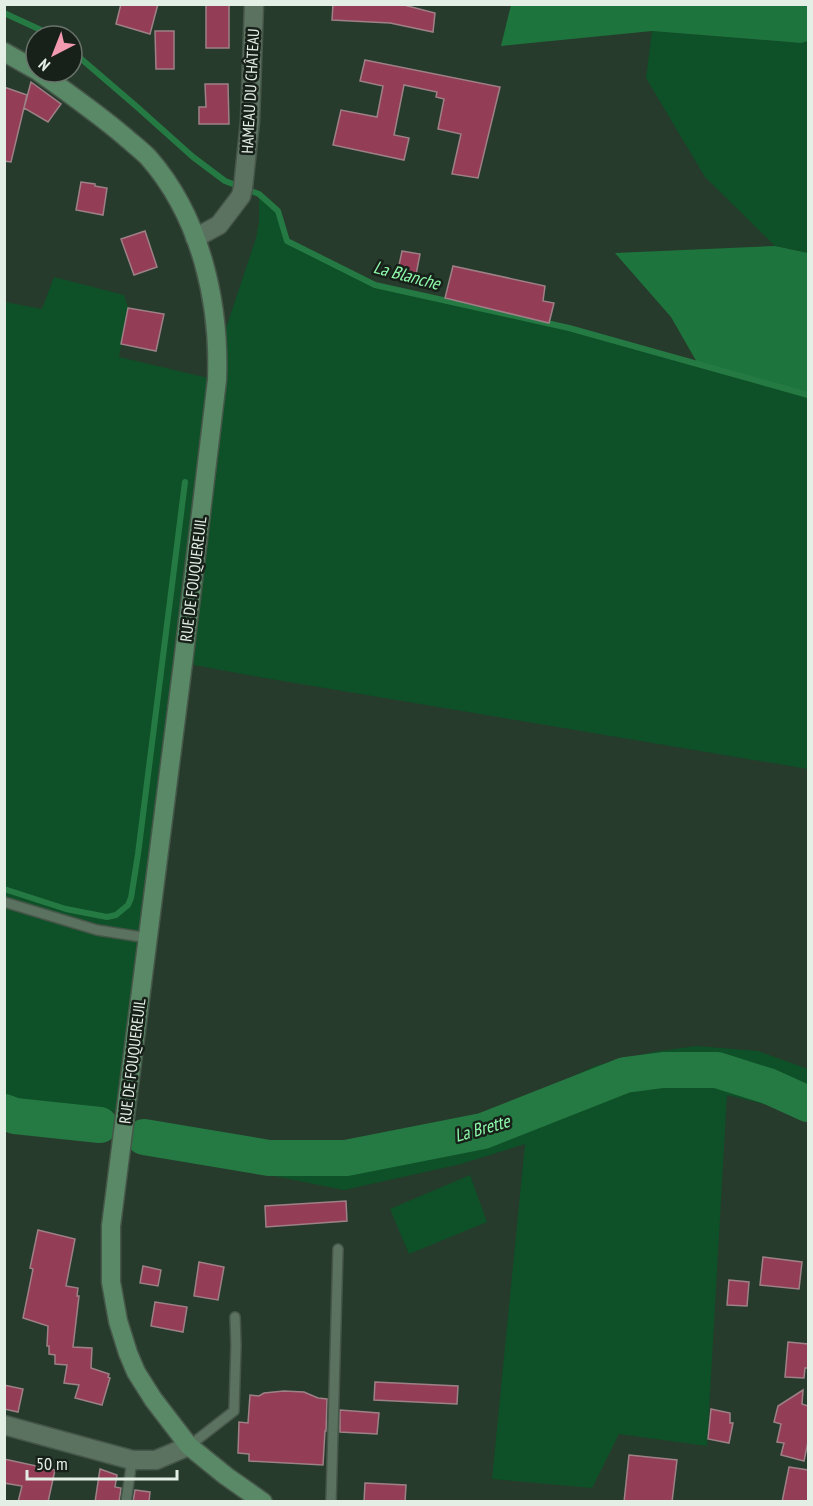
<svg xmlns="http://www.w3.org/2000/svg" width="813" height="1506" font-family="'PT Sans Narrow',sans-serif">
	<style>
		.green { fill: #0e5027 }
		.forest { fill: #1d753d }
		.lines { fill: none; stroke-linecap: round; stroke-linejoin: round }
		.stream { stroke: #257a43; stroke-width: 6 }
		.river { stroke: #257a43; stroke-width: 36 }
		.building { fill: #933d57; stroke: #9e8087; stroke-width: 1.5 }
		.lane-casing { stroke: #46574a; stroke-width: 12 }
		.street-casing { stroke: #46574a; stroke-width: 21 }
		.secondary-casing { stroke: #46574a; stroke-width: 21 }
		.lane { stroke: #5c7261; stroke-width: 9 }
		.street { stroke: #5c7261; stroke-width: 18 }
		.secondary { stroke: #598966; stroke-width: 18 }
		.labels { text-anchor: middle; dominant-baseline: central; stroke-width: 5; stroke-linejoin: round; paint-order: stroke }
		.street-label { font-size: 16px; fill: #e3efe5; stroke: #172019 }
		.water-label { font-size: 18px; font-style: italic; fill: #8ffbac; stroke: #172019 }
	</style>
	<rect width="100%" height="100%" fill="#273b2c"/>
	<!-- green -->
	<path class="green" d="M 652,31 L 801,43 L 808,41 L 808,253 L 775,246 L 705,177 L 646,78 Z
		M 259,194 L 278,211 L 287,241 L 375,285 L 559,325 L 808,395 L 808,769 L 259,677 L 183,663 L 126,1113 L 5,1097 L 5,302 L 42,309 L 54,277 L 124,295 L 128,307 L 119,357 L 217,380 L 218,352 L 256,238 L 259,222 Z
		M 696,1046 L 758,1051 L 808,1069 L 808,1118 L 781,1108 L 727,1095 L 707,1446 L 619,1434 L 592,1488 L 492,1479 L 525,1144 L 461,1164 L 344,1190 L 144,1150 L 150,1122 L 256,1140 L 338,1149 L 472,1119 L 514,1104 L 595,1066 L 653,1052 Z
		M 470,1175 L 487,1222 L 409,1254 L 390,1209 Z"/>
	<!-- forest -->
	<path class="forest" d="M 511,5 L 808,5 L 808,41 L 801,43 L 652,31 L 501,46 Z
		M 775,246 L 808,253 L 808,395 L 698,364 L 671,317 L 615,253 Z"/>
	<g class="lines">
		<!-- stream -->
		<path class="stream" d="M 4,13 L 54,36
			M 72,51 L 136,106 L 193,157 L 225,181 L 259,194 L 278,211 L 287,241 L 375,285 L 569,328 L 808,395
			M 4,889 L 66,909 L 107,917 L 116,915 L 128,905 L 131,898 L 138,854 L 185,482"/>
		<!-- river -->
		<path class="river" d="M 4,1112 L 15,1116 L 100,1125
			M 144,1137 L 269,1158 L 346,1158 L 483,1131 L 625,1075 L 663,1070 L 717,1070 L 768,1086 L 808,1104"/>
	</g>
	<!-- building -->
	<path class="building" d="M 121,4 L 158,4 L 150,34 L 116,24 Z
		M 206,4 L 229,4 L 229,48 L 206,48 Z
		M 333,4 L 400,4 L 435,13 L 433,32 L 390,23 L 332,20 Z
		M 155,31 L 174,31 L 174,69 L 156,69 Z
		M 365,60 L 500,87 L 478,178 L 452,174 L 461,134 L 438,129 L 444,99 L 436,97 L 437,92 L 404,85 L 394,135 L 409,138 L 404,160 L 333,145 L 341,110 L 377,117 L 383,86 L 360,81 Z
		M 31,82 L 61,104 L 48,122 L 24,108 Z
		M 205,84 L 228,84 L 229,124 L 199,124 L 199,107 L 206,107 Z
		M 4,87 L 27,95 L 11,162 L 4,161 Z
		M 81,182 L 95,184 L 95,186 L 107,188 L 103,215 L 76,210 Z
		M 145,231 L 157,267 L 134,275 L 121,239 Z
		M 402,251 L 420,254 L 415,280 L 397,275 Z
		M 453,266 L 545,286 L 543,301 L 554,303 L 549,323 L 445,298 Z
		M 128,308 L 164,314 L 156,351 L 121,344 Z
		M 346,1201 L 347,1221 L 266,1227 L 265,1206 Z
		M 38,1230 L 75,1239 L 66,1286 L 78,1288 L 77,1296 L 79,1296 L 73,1347 L 92,1348 L 91,1368 L 109,1374 L 108,1377 L 110,1378 L 102,1405 L 75,1398 L 79,1385 L 64,1383 L 67,1365 L 55,1364 L 55,1355 L 49,1354 L 49,1346 L 47,1346 L 48,1326 L 23,1318 L 33,1269 L 30,1268 Z
		M 763,1257 L 802,1262 L 799,1289 L 760,1285 Z
		M 199,1262 L 224,1267 L 218,1300 L 194,1296 Z
		M 143,1266 L 161,1270 L 158,1286 L 140,1283 Z
		M 729,1280 L 749,1282 L 747,1306 L 727,1305 Z
		M 155,1302 L 187,1307 L 183,1332 L 151,1326 Z
		M 788,1342 L 808,1344 L 808,1368 L 805,1368 L 804,1378 L 785,1377 Z
		M 375,1382 L 458,1386 L 457,1404 L 374,1400 Z
		M 4,1385 L 23,1389 L 18,1412 L 4,1409 Z
		M 803,1390 L 802,1404 L 808,1406 L 808,1442 L 804,1461 L 781,1455 L 784,1443 L 777,1442 L 781,1424 L 774,1422 L 778,1406 Z
		M 284,1391 L 304,1392 L 318,1398 L 327,1399 L 326,1431 L 325,1431 L 323,1465 L 249,1461 L 249,1454 L 238,1453 L 239,1422 L 248,1423 L 250,1395 L 259,1396 L 264,1393 Z
		M 711,1409 L 730,1413 L 730,1423 L 733,1423 L 729,1443 L 708,1439 Z
		M 340,1410 L 379,1413 L 377,1434 L 340,1432 Z
		M 629,1455 L 677,1460 L 672,1502 L 624,1502 Z
		M 4,1459 L 55,1470 L 48,1502 L 18,1502 L 22,1486 L 4,1483 Z
		M 789,1467 L 808,1470 L 808,1502 L 782,1502 Z
		M 100,1469 L 117,1475 L 115,1487 L 121,1488 L 119,1502 L 95,1502 Z
		M 365,1483 L 406,1485 L 405,1502 L 364,1502 Z
		M 135,1490 L 150,1492 L 149,1502 L 133,1502 Z"/>
	<g class="lines">
		<!-- lane casing -->
		<g class="lane-casing">
			<path id="lane" d="M 4,902 L 97,930 L 148,938
				M 189,1446 L 234,1411 L 236,1345 L 235,1317
				M 126,1502 L 132,1460
				M 331,1502 L 338,1249"/>
		</g>
		<!-- street casing -->
		<g class="street-casing">
			<path id="street" d="M 195,238 L 219,225 L 241,196 L 243,188 L 250,121 L 254,4
				M 4,1425 L 132,1460 L 156,1460 L 189,1446"/>
		</g>
		<!-- secondary casing -->
		<g class="secondary-casing">
			<path id="secondary" d="M 4,52 L 36,70
				M 39,72 C 68,93 97,113 124,136 C 132,143 141,150 148,157 C 201,217 220,303 217,380 L 183,663 L 111,1226 L 111,1282 L 118,1321 L 128,1353 L 136,1372 L 153,1399 L 189,1446 L 226,1476 L 263,1502"/>
		</g>
		<!-- lane -->
		<use href="#lane" class="lane"/>
		<!-- street -->
		<use href="#street" class="street"/>
		<!-- secondary -->
		<use href="#secondary" class="secondary"/>
	</g>
	<g class="labels">
		<!-- street labels -->
		<g class="street-label">
			<text transform="translate(250 91) rotate(-87)">HAMEAU DU CHÂTEAU</text>
			<text transform="translate(193 579) rotate(-83)">RUE DE FOUQUEREUIL</text>
			<text transform="translate(132 1061) rotate(-83)">RUE DE FOUQUEREUIL</text>
		</g>
		<!-- water labels -->
		<g class="water-label">
			<text transform="translate(407 275) rotate(15)">La Blanche</text>
			<text transform="translate(482 1128) rotate(-16)">La Brette</text>
		</g>
	</g>
	<!-- border -->
	<rect width="813" height="1506" fill="none" stroke="#e3efe5" stroke-width="12"/>
	<!-- north arrow -->
	<g transform="translate(54 54) rotate(222)"><circle r="28" fill="#172019" stroke="#69736b" stroke-width="1.5"/>
	<path d="M0-4.5L10 22L0 15L-10 22Z" fill="#f29aaf"/>
	<text y="-9" font-size="16" font-weight="bold" text-anchor="middle" fill="#e3efe5">N</text>
	</g>
	<!-- scale -->
	<path d="M27 1470v9h150v-9" fill="none" stroke="#e3efe5" stroke-width="3"/>
	<text x="36" y="1470" font-size="18" fill="#e3efe5" stroke="#172019" stroke-width="4.5" paint-order="stroke">50 m</text>
</svg>
